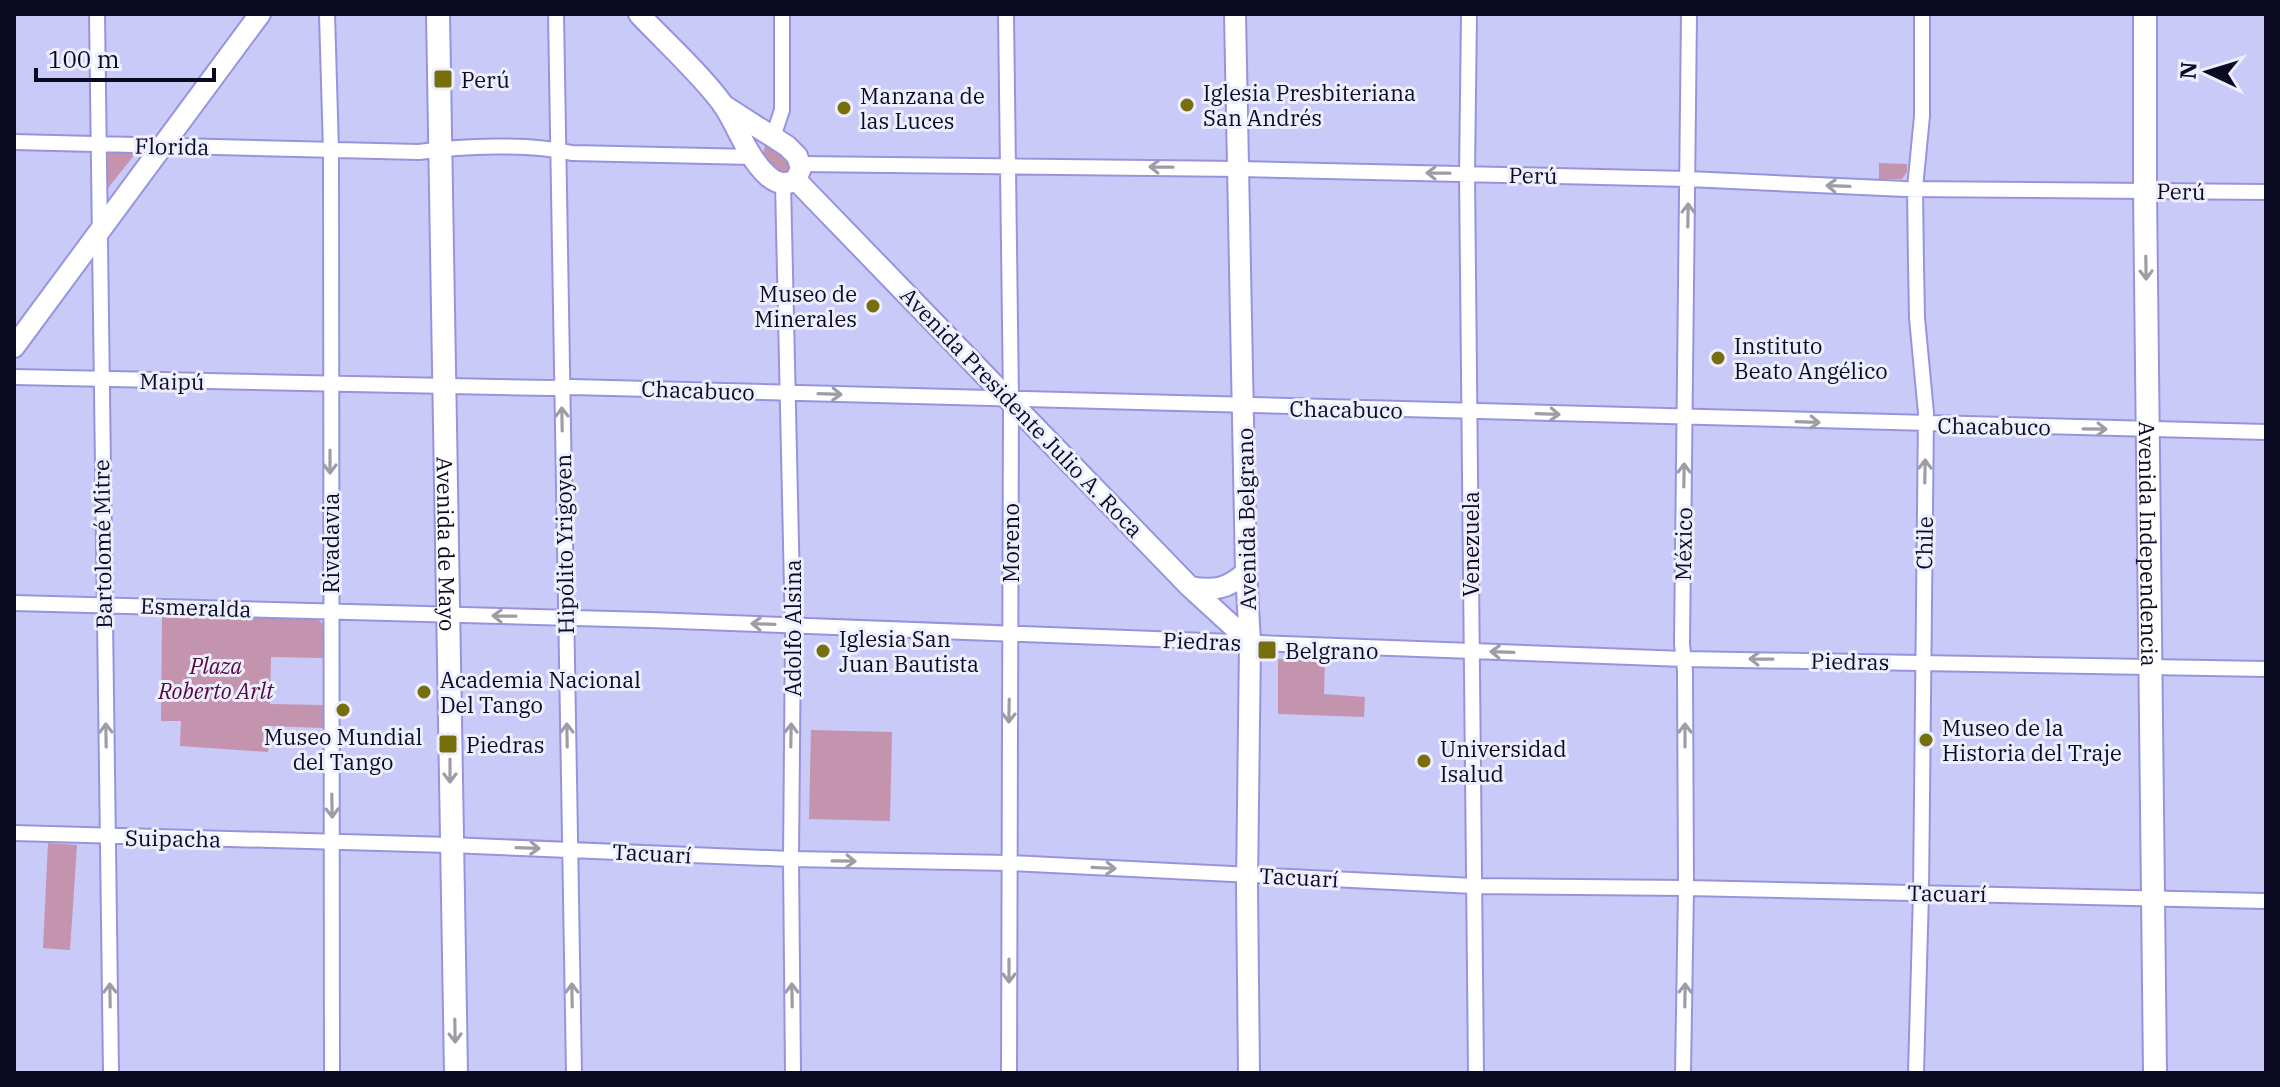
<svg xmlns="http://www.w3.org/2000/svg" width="2280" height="1087" font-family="'IBM Plex Serif',serif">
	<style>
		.green { fill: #c493ae }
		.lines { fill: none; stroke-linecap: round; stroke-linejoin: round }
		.street-casing { stroke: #9694de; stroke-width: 18 }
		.secondary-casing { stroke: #9694de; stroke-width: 24 }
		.primary-casing { stroke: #9694de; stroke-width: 26 }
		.street { stroke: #fff; stroke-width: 14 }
		.secondary { stroke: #fff; stroke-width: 20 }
		.primary { stroke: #fff; stroke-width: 22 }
		.oneway { stroke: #9e9da7 }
		.poi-dot { fill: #776f0e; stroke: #edeefe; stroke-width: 3 }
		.labels { text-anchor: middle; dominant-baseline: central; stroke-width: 6; stroke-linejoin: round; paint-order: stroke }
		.poi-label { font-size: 22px; fill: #0c0923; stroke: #edeefe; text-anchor: start }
		.street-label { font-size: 22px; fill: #0c0923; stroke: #edeefe }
		.park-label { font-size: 22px; font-style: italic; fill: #57063f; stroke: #edeefe }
	</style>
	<rect width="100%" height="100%" fill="#c9caf8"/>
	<!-- green -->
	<path class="green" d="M 772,142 L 797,161 L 783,179 L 762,156 L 765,146 Z
		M 108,148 L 133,148 L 135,154 L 108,188 L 104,186 L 104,152 Z
		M 1879,163 L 1907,164 L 1907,172 L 1902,179 L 1879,179 Z
		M 162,616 L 316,617 L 323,624 L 323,658 L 271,657 L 270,704 L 323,705 L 323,728 L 269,726 L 268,752 L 180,746 L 181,721 L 161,721 Z
		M 1278,659 L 1325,659 L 1324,694 L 1365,697 L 1364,717 L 1278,714 Z
		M 811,730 L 892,732 L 890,821 L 809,819 Z
		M 48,843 L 77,845 L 70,950 L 43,948 Z"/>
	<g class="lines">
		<!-- street casing -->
		<g class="street-casing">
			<path id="street" d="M 97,14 L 111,1073
				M 327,14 L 331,151 L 332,1073
				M 556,14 L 574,1073
				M 1006,14 L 1011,400 L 1009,1073
				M 1469,14 L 1467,174 L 1476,1073
				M 773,137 L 782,110 L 782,14
				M 14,142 L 419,152 C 463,146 528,143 572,153 L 753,157
				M 800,164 L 1239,169 L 1688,179 L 1905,189 L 2266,192
				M 783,183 L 793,633 L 791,859 L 793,1073
				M 14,377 L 550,388 L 572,387 L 2266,432
				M 14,603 L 650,620 L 1684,659 L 2266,669
				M 14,833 L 450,845 L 791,859 L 1010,863 L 1474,886 L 1686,888 L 2266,901
				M 1683,1073 L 1686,888 L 1685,671 L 1682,644 L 1689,14
				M 1916,1073 L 1921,893 L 1926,413 L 1917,318 L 1916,265 L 1915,188 L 1922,116 L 1922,14"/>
		</g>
		<!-- secondary casing -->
		<g class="secondary-casing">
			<path id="secondary" d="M 639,14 C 664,41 704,77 724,106 C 739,129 747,157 768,176 C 777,184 786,185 796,180 L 801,168 L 797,156 L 787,146 L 723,105
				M 1235,14 L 1246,572 L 1250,642 L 1247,887 L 1249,1073
				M 796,180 L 1190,587 L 1250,642
				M 14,347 L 260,14
				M 1190,587 C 1215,591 1228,589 1246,572"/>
		</g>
		<!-- primary casing -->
		<g class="primary-casing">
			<g id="primary">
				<path id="s1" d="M 438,14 L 456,1073"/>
				<path id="s2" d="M 2145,14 L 2145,190 L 2155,1073"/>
			</g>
		</g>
		<!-- street -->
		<use href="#street" class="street"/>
		<!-- secondary -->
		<use href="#secondary" class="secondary"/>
		<!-- primary -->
		<use href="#primary" class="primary"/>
	</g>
	<!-- one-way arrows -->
	<defs><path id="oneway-shaft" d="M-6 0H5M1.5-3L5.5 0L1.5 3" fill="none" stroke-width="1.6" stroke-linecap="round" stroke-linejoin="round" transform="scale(2)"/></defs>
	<g class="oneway">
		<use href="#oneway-shaft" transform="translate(1161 167) rotate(-179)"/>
		<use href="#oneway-shaft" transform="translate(1438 173) rotate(-179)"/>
		<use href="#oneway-shaft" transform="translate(1838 186) rotate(-178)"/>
		<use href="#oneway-shaft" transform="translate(1688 215) rotate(-89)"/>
		<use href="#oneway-shaft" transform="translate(2146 268) rotate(89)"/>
		<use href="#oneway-shaft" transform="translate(830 394) rotate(2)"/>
		<use href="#oneway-shaft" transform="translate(1548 414) rotate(2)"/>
		<use href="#oneway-shaft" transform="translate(562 419) rotate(-91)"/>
		<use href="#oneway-shaft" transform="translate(1808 422) rotate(2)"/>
		<use href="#oneway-shaft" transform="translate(2095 429) rotate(1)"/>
		<use href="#oneway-shaft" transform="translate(330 462) rotate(90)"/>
		<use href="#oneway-shaft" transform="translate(1925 471) rotate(-89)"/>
		<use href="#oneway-shaft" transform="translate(1684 475) rotate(-89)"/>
		<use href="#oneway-shaft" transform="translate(504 616) rotate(-179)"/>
		<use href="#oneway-shaft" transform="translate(763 624) rotate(-178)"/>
		<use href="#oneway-shaft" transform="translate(1502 652) rotate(-178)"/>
		<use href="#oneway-shaft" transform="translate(1761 659) rotate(-179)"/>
		<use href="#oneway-shaft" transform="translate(1009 711) rotate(91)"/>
		<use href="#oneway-shaft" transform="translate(106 735) rotate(-91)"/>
		<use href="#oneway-shaft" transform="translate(567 735) rotate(-91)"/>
		<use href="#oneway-shaft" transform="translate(791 735) rotate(-89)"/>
		<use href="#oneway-shaft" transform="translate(1685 735) rotate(-90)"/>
		<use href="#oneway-shaft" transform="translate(450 771) rotate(90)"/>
		<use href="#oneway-shaft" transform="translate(332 806) rotate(89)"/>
		<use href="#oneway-shaft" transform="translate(528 848) rotate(2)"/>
		<use href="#oneway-shaft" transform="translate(844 861) rotate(1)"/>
		<use href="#oneway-shaft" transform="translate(1104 868) rotate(3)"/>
		<use href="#oneway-shaft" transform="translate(1009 971) rotate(90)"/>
		<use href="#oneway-shaft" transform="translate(110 995) rotate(-91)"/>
		<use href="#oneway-shaft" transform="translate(572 995) rotate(-91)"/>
		<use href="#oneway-shaft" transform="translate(792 995) rotate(-91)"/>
		<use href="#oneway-shaft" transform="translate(1685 995) rotate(-89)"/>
		<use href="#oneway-shaft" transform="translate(455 1031) rotate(89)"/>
	</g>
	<!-- markers -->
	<g class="poi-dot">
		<rect x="433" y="69" width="20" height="20" rx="4"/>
		<circle cx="1187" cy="105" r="8"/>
		<circle cx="844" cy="108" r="8"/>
		<circle cx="873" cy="306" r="8"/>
		<circle cx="1718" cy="358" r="8"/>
		<rect x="1257" y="640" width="20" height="20" rx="4"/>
		<circle cx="823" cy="651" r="8"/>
		<circle cx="424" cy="692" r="8"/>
		<circle cx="343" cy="710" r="8"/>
		<circle cx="1926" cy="740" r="8"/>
		<rect x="438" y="734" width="20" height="20" rx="4"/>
		<circle cx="1424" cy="761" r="8"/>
	</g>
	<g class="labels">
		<!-- poi labels -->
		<g class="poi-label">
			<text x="461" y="79">Perú</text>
			<text x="1203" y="92">Iglesia Presbiteriana<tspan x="1203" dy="25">San Andrés</tspan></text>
			<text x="860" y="95">Manzana de<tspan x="860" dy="25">las Luces</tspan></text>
			<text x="857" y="293" text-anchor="end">Museo de<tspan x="857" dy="25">Minerales</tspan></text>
			<text x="1734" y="345">Instituto<tspan x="1734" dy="25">Beato Angélico</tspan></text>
			<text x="839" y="638">Iglesia San<tspan x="839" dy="25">Juan Bautista</tspan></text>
			<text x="1285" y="650">Belgrano</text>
			<text x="440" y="679">Academia Nacional<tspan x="440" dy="25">Del Tango</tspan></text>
			<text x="1942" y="727">Museo de la<tspan x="1942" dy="25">Historia del Traje</tspan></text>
			<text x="343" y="736" text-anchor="middle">Museo Mundial<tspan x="343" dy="25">del Tango</tspan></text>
			<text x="466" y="744">Piedras</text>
			<text x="1440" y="748">Universidad<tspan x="1440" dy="25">Isalud</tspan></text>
		</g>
		<!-- street labels -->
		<g class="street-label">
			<text transform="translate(172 146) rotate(1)">Florida</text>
			<text transform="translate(1533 175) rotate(1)">Perú</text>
			<text transform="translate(2181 191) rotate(1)">Perú</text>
			<text transform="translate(172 381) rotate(1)">Maipú</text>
			<text transform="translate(698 390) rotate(2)">Chacabuco</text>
			<text transform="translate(1346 409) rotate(1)">Chacabuco</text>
			<text transform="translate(1022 412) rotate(46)">Avenida Presidente Julio A. Roca</text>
			<text transform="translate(1994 426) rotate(1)">Chacabuco</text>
			<text transform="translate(1246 519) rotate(-91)">Avenida Belgrano</text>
			<text transform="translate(330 543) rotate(-90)">Rivadavia</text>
			<text stroke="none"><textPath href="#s1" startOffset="530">Avenida de Mayo</textPath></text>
			<text transform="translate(1010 543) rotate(-90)">Moreno</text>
			<text transform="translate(1924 543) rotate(-89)">Chile</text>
			<text stroke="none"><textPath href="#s2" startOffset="530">Avenida Independencia</textPath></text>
			<text transform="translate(102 544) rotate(-91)">Bartolomé Mitre</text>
			<text transform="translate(564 544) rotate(-91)">Hipólito Yrigoyen</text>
			<text transform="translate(1470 544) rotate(-90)">Venezuela</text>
			<text transform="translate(1683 544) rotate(-89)">México</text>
			<text transform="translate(196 607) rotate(2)">Esmeralda</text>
			<text transform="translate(792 628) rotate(-90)">Adolfo Alsina</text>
			<text transform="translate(1202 641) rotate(2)">Piedras</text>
			<text transform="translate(1850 661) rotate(1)">Piedras</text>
			<text transform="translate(173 838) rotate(1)">Suipacha</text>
			<text transform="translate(652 853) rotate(3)">Tacuarí</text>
			<text transform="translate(1299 877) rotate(3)">Tacuarí</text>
			<text transform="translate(1947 893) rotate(1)">Tacuarí</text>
		</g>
		<!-- park labels -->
		<g class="park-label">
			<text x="216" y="665">Plaza<tspan x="216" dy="25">Roberto Arlt</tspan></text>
		</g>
	</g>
	<!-- border -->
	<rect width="2280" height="1087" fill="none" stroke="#0c0923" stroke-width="32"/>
	<!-- north arrow -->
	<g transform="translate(2208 72) rotate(274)" stroke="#edeefe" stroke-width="6" paint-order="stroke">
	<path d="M0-6L14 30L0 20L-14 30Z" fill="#0c0923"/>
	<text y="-12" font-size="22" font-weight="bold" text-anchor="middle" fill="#0c0923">N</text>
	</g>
	<!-- scale -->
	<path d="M36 68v12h178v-12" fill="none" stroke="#0c0923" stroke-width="4"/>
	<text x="48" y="68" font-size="24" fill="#0c0923" stroke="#edeefe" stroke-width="6" paint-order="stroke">100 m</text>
</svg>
